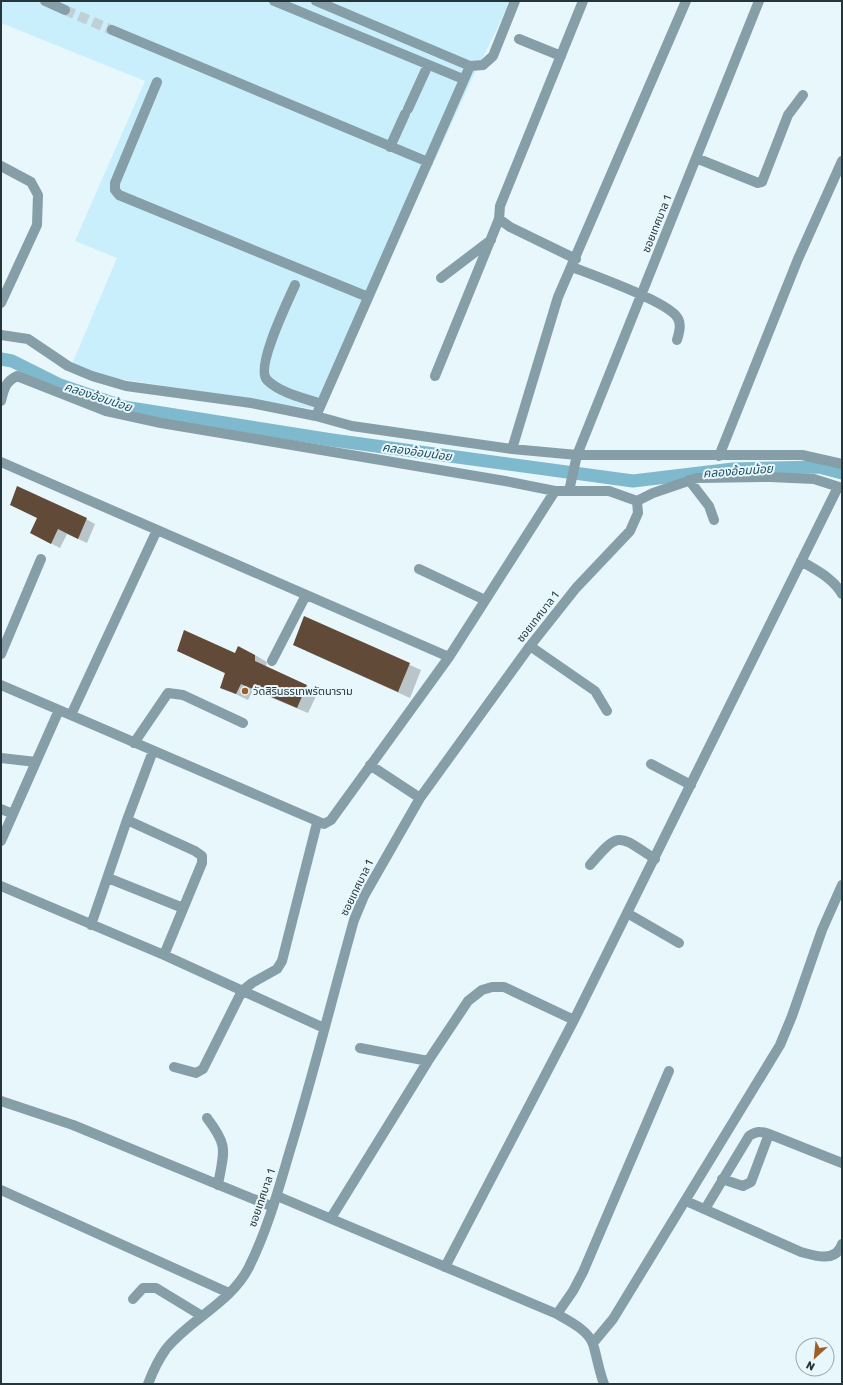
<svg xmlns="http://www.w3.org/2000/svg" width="843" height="1385" font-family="Rubik,'Noto Sans Thai',sans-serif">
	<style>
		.built { fill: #caeffc }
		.shadow { fill: #0003 }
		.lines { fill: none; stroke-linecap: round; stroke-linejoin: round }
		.canal { stroke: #7fb9cd; stroke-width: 13 }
		.building { fill: #624a38 }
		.minor-tunnel { stroke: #c1d0d5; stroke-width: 10; stroke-dasharray: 10 5; stroke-linecap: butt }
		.minor { stroke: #869ea7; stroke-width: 10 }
		.poi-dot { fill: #9e5e26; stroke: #e8f7fc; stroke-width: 1.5 }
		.labels { text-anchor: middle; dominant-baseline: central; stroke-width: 4; stroke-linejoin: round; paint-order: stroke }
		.street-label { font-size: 11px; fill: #26353a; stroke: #e8f7fc }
		.poi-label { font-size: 11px; fill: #26353a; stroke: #e8f7fc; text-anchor: start }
		.water-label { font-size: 12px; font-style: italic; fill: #205160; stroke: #e8f7fc }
	</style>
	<rect width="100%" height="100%" fill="#e8f7fc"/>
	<!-- built -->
	<path class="built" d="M 1,1 L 511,1 L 474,75 L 320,410 L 69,371 L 117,258 L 75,241 L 145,81 L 1,23 Z"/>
	<!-- shadow -->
	<path class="shadow" d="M 86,519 L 95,524 L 87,543 L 67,534 L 60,548 L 31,533 Z
		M 305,618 L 421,670 L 410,698 L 306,651 Z
		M 178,651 L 255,655 L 267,662 L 266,667 L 318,692 L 308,713 L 253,690 L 248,700 L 221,687 L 226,674 Z"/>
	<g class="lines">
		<!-- canal -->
		<path class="canal" d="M 1,359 L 12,361 L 60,385 L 124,407 L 332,440 L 633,481 L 733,469 L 819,467 L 842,473"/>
	</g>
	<!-- building -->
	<path class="building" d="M 17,486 L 87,518 L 78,539 L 58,529 L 51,544 L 30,533 L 37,518 L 10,505 Z
		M 304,616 L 410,663 L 398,692 L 293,645 Z
		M 184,630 L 235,653 L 238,646 L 255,655 L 255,661 L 307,685 L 297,708 L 241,684 L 236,694 L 220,688 L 225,673 L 177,651 Z"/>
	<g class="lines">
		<!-- minor-tunnel -->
		<path class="minor-tunnel" d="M 65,10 L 112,30"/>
		<!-- minor -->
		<path class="minor" d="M 45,1 L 65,10
			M 274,1 L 463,79
			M 316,1 L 470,66 L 483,65 L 493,56 L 515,1
			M 112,30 L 428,162
			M 519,39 L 561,56
			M 157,82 L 115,183 L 115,190 L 119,195 L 368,297
			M 408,109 L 428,65
			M 390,147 L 405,114
			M 696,158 L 758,183 L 762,182 L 788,115 L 803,95
			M 1,166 L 31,182 L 38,195 L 37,225 L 1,303
			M 576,259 L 510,227 L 499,219 L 500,206 L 583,1
			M 572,267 C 593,275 666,301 677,317 C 682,324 679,333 677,340
			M 441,278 L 491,240
			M 295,285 C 288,301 255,368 267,380 C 280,393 304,398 321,404
			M 1,335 L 28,339 L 68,366 L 92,376 L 126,386 L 251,403 L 316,416 L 352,426 L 512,449 L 577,455 L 802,455 L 842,464
			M 435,376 L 499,219
			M 1,401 C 4,389 5,382 17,376 L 106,411 L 161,423 L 505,481 L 555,491 L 609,491 L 637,501 L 638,513 L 630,531 L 576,588 L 530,646 L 420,798 L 364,896 L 354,920 C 333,995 314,1072 291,1147 C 279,1187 268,1229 249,1267 C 231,1303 190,1319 166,1349 C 158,1360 153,1371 148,1384
			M 316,416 L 470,66
			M 512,449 L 558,297 L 686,1
			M 719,456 L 798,259 L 842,161
			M 1,462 L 449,657
			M 689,480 L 709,506 L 714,520
			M 569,491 L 577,455 L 759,1
			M 637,501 L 653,493 L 697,478 L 770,477 L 814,479 L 842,488
			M 801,561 C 816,570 833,578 842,594
			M 419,569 L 485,600
			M 530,646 L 595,691 L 607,711
			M 1,654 L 41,559
			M 272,661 L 306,595
			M 1,685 L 324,824 L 331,820 L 449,657 L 555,491
			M 71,715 L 157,530
			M 134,743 L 168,693 L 183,695 L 243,723
			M 1,758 L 36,762
			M 651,764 L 691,785
			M 370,765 L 420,798
			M 1,809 L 13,814
			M 127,820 L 195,851 L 202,856 L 202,863 L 164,955
			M 1,841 L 59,710
			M 590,865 C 620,830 618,835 655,859
			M 108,878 L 183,908
			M 1,886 L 164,955 L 324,1028
			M 627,913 L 679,943
			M 91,925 L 127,820 L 153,751
			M 360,1048 L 428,1061
			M 174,1067 L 196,1073 L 203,1069 L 242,991 L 252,983 L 277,969 L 282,961 L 317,823
			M 1,1101 L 73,1125 L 273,1207
			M 207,1118 C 229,1147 224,1150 218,1185
			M 722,1179 L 743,1186 L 751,1182 L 769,1134
			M 1,1190 L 229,1293
			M 277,1196 L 557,1314 C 569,1321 588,1330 593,1344 C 597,1357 599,1371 604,1384
			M 686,1201 L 801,1252 C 815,1256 836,1263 842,1244
			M 705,1209 L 749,1136 C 756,1131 761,1131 769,1134 L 842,1163
			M 331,1218 L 428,1061 L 468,1001 L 482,990 L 492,987 L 504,987 L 574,1020
			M 445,1267 L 574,1020 L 838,487
			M 133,1299 L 143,1288 L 156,1288 L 202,1316
			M 557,1314 L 573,1291 L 583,1272 L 669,1071
			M 593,1343 L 613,1319 L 780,1045 L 792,1016 L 822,930 L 842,885"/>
	</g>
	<!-- markers -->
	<circle class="poi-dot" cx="245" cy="691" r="4"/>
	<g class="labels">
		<!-- street labels -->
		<g class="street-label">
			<text transform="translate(657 224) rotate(-68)">ซอยเทศบาล 1</text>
			<text transform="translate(538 617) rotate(-52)">ซอยเทศบาล 1</text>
			<text transform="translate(357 888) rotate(-64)">ซอยเทศบาล 1</text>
			<text transform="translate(262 1198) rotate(-71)">ซอยเทศบาล 1</text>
		</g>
		<!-- poi labels -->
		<g class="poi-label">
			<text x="253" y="691">วัดสิรินธรเทพรัตนาราม</text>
		</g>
		<!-- water labels -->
		<g class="water-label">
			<text transform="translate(98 397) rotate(18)">คลองอ้อมน้อย</text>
			<text transform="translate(417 452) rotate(8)">คลองอ้อมน้อย</text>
			<text transform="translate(738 471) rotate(-4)">คลองอ้อมน้อย</text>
		</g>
	</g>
	<!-- border -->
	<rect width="843" height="1385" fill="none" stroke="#26353a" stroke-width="4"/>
	<!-- north arrow -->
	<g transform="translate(815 1357) rotate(207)"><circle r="19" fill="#e8f7fc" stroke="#9aa9ae"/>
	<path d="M0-3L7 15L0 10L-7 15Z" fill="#9e5e26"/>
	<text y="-6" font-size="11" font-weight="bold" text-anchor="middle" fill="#26353a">N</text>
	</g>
</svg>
